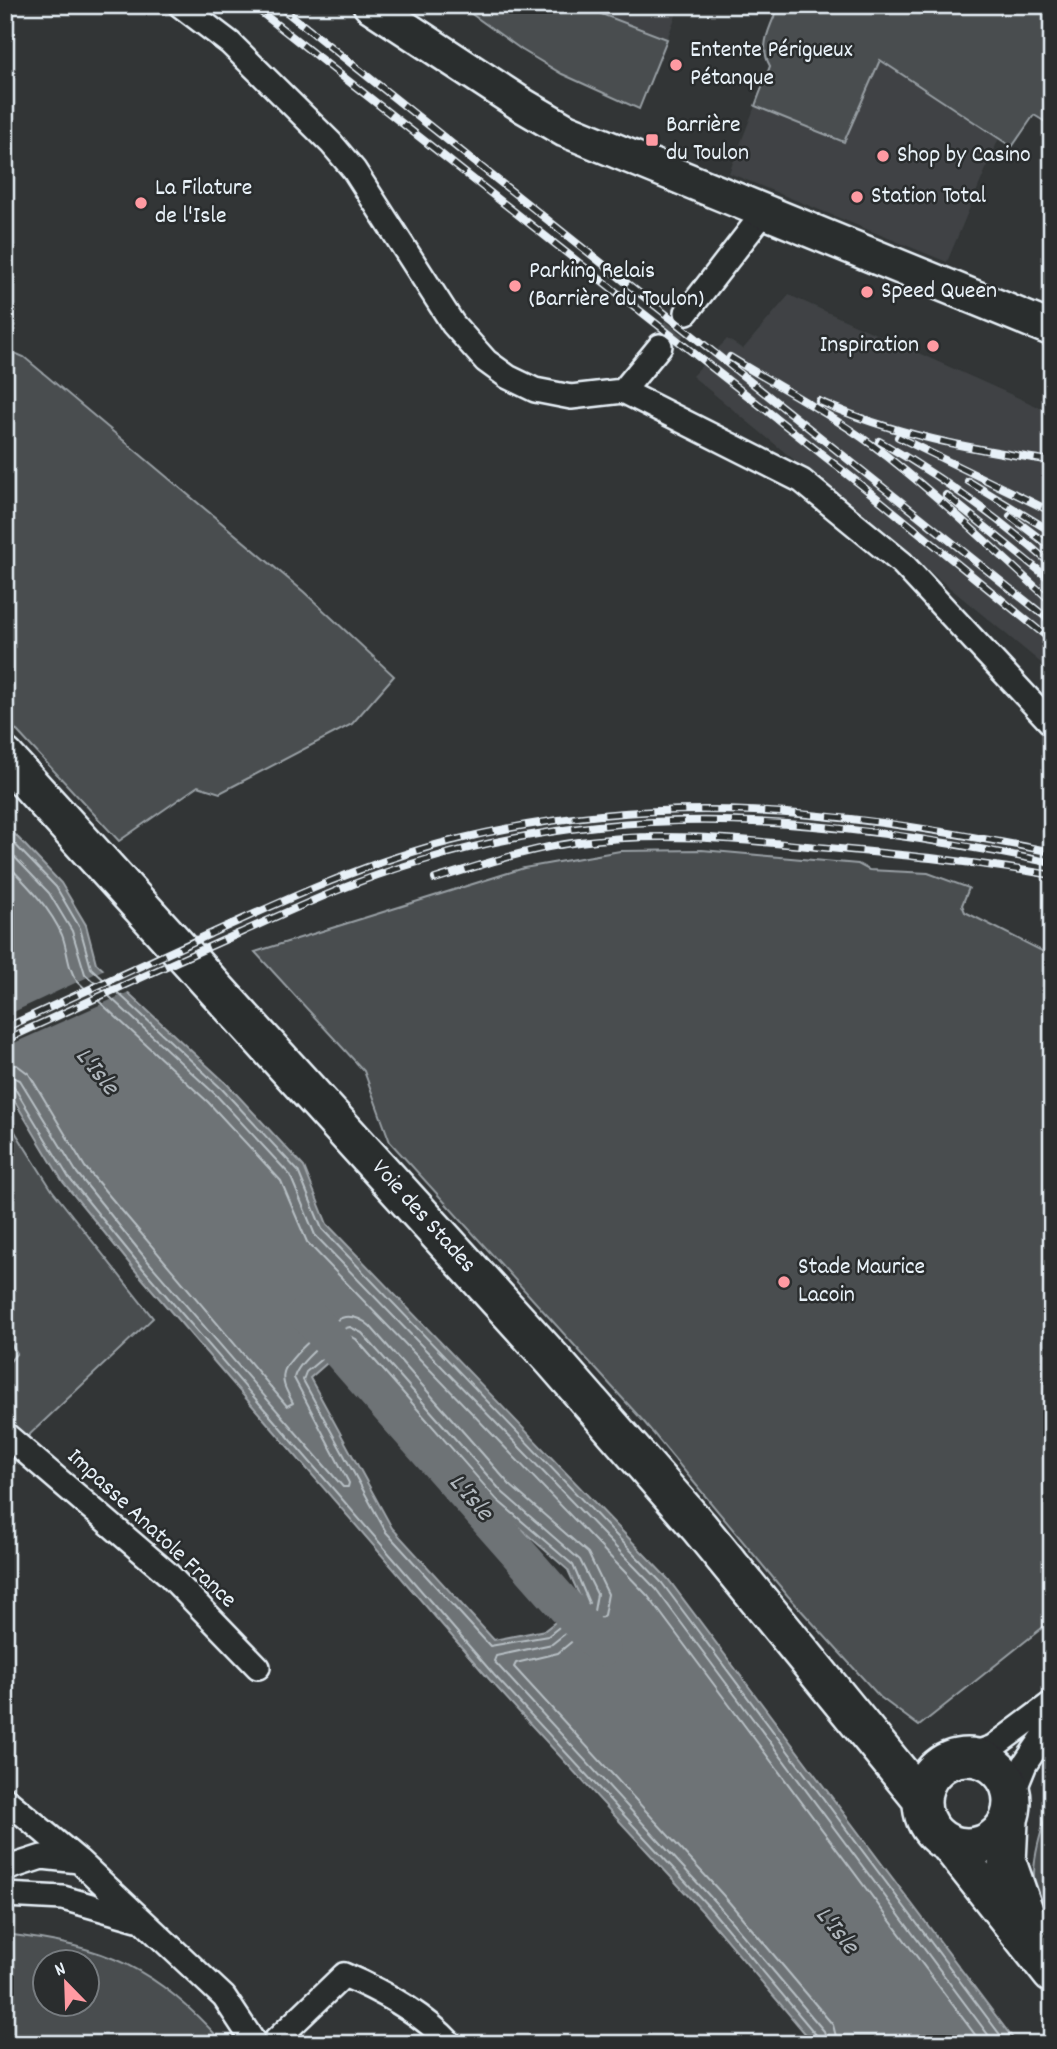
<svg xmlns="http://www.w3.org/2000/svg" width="1057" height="2049" font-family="Dekko,sans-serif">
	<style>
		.built { fill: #3f4244 }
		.green { fill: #494d4f; stroke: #989fa4; stroke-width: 2; fill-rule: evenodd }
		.water { fill: #6e7376; stroke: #9fa5aa; stroke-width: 2; fill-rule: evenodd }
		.pier { fill: #323536 }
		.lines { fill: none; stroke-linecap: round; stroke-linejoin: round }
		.shore { stroke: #b7bfc4; stroke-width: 2 }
		.river { stroke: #6e7376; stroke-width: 37 }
		.minor-tunnel { stroke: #4d5153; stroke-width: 23; stroke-dasharray: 23 11; stroke-linecap: butt }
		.minor-casing { stroke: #e8f1f8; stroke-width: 28 }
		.secondary-casing { stroke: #e8f1f8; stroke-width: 38 }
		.primary-casing { stroke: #e8f1f8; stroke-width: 42 }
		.minor { stroke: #2a2d2e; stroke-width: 23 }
		.secondary { stroke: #2a2d2e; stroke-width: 33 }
		.primary { stroke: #2a2d2e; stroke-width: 37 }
		.rail-casing { stroke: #e8f1f8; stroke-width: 8 }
		.rail { stroke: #2a2d2e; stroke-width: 5; stroke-dasharray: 16; stroke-linecap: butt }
		.poi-dot { fill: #ff9aa2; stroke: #2a2d2e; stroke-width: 2.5 }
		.labels { text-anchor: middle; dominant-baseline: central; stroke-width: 5; stroke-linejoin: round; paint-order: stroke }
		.poi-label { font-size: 24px; fill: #e8f1f8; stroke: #2a2d2e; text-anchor: start }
		.street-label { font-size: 24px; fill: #e8f1f8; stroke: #2a2d2e }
		.water-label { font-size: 26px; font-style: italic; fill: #b1b8be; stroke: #2a2d2e }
	</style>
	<rect width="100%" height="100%" fill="#323536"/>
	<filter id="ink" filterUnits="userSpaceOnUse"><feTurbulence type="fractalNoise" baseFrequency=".0143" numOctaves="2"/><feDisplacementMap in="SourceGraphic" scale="14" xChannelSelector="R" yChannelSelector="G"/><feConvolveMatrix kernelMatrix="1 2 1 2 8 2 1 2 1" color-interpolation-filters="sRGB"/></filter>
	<g filter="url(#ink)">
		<!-- built -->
		<path class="built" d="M 578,5 L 680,5 L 667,39 Z
			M 880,60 L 999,138 L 947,262 L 729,173 L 755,106 L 844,142 Z
			M 789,295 L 1052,413 L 1052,672 L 692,376 L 727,339 L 743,349 Z"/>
		<!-- green -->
		<path class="green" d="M 459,5 L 578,5 L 667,39 L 639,109 L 562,74 L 522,50 Z
			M 779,5 L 1052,5 L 1052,126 L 1034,115 L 1012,147 L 880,60 L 844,142 L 755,106 L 770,66 C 758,45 771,26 779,5 Z
			M 5,349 L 24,357 L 304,592 L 394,676 L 352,724 L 220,793 L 198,786 L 119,841 L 5,718 Z
			M 702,850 L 858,864 L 869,870 L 928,873 L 969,888 L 962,905 L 965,912 L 1052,956 L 1052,1620 L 919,1726 L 880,1697 L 788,1596 L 644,1422 L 390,1142 L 364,1071 L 255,952 L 524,868 L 620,851 Z
			M 5,1116 L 52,1190 L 153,1318 L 25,1439 L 5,1423 L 5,1367 L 17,1353 L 5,1335 Z
			M 1052,1795 L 1052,1928 C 1019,1883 1039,1843 1052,1795 Z
			M 5,1934 C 107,1946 155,1967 224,2044 L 5,2044 ZM 46,1962 L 88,1962 L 88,2004 L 46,2004 Z"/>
		<!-- water -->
		<path class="water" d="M 5,824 L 61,883 L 86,925 L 96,963 L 227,1084 L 304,1167 L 327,1224 L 668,1579 L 1017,2044 L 814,2044 L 703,1912 L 489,1679 L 134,1269 L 63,1182 L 5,1085 ZM 350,1343 L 492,1504 L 568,1570 L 582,1601 L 545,1630 L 494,1640 L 392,1528 L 310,1378 Z"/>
		<!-- pier -->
		<path class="pier" d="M 107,968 L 131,991 L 5,1047 L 5,1016 Z"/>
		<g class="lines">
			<!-- shore -->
			<path class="shore" d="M 5,834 L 56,887 L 80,928 L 91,968 L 222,1089 L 298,1171 L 322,1229 L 662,1583 L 1007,2044
				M 5,847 L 49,893 L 72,931 L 85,974 L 216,1095 L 290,1175 L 315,1235 L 656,1589 L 995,2044
				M 5,862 C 26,884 49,906 62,935 C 68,950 67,968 77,981 L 208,1102 L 281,1181 L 307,1242 L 648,1596 L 982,2044
				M 5,1064 L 17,1065 L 29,1074 L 85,1167 L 287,1406 L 293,1403 C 288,1393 281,1384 284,1372 C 288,1358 331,1319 345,1317 C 355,1316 363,1320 370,1326 L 510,1485 L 588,1553 L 608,1594 L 604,1615 L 558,1653 L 516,1663 L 514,1667 L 723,1895 L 833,2025 L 838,2044
				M 5,1074 L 20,1080 L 77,1173 L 146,1259 L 343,1487 L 348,1487 L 349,1483 L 294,1378 C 297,1363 335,1330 350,1327 L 362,1333 L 502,1492 L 580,1560 L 597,1594 L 594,1611 L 552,1644 L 496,1656 L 494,1661 L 715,1902 L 824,2031 L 828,2044
				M 5,1083 L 14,1087 L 69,1178 L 139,1264 L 494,1675 L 709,1907 L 817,2036 L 819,2044
				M 349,1336 L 356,1339 L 496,1499 L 573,1565 L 589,1603 L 548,1636 L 490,1646 L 386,1532 L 303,1380 L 306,1372 Z"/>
			<!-- river -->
			<path class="river" d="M 307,1314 L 602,1648"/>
			<!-- minor-tunnel -->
			<path class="minor-tunnel" d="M 660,346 L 687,312"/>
			<!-- minor casing -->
			<g class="minor-casing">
				<path id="minor" d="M 180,5 L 230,43 L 331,143 L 354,170 L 453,324 L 486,361 L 508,377 L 535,390 L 571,397 L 623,391 L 802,481 L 902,563 L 1052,724
					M 687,312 L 766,210
					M 623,391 L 660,346
					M 5,1434 L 167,1573 L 258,1667
					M 965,1757 L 993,1747 L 1052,1703
					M 1012,1796 L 1025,1764 L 1052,1724
					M 5,1799 L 79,1861 L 224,1997 L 255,2044
					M 5,1869 L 42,1857 L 79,1861
					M 5,1895 L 63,1898 L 137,1919
					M 272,2044 L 344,1975 C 382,1991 423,2014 451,2044"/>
			</g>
			<!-- secondary casing -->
			<g class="secondary-casing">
				<path id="secondary" d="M 370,5 L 524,106 L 565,130 L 1052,329"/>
			</g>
			<!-- primary casing -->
			<g class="primary-casing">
				<path id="primary" d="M 5,757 L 553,1360 L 699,1527 L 922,1800
					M922 1802a45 45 0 1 1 90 0a45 45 0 1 1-90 0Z
					M 1009,1821 L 1007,1862 L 1029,1925
					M 949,1844 L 1052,1974"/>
			</g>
			<!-- minor -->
			<use href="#minor" class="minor"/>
			<!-- secondary -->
			<use href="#secondary" class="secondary"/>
			<!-- primary -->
			<use href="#primary" class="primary"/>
			<!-- rail casing -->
			<g class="rail-casing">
				<path id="rail" d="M 252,5 L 861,485 L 1052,641
					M 278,5 L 1052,622
					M 730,357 C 777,386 826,411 871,444 C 935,492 992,548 1052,602
					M 819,401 C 893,435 972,449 1052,461
					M 898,437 L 1052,512
					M 879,441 C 942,477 997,517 1052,565
					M 968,481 L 1052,532
					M 946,495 L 1052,581
					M 1010,516 L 1052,548
					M 435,879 C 482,865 530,848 579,842 C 663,831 745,840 829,848 C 904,855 978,862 1052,875
					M 5,1028 C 73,997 141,966 210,934 C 289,898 370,861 455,840 C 661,789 847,810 1052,852
					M 5,1040 C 83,1004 161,968 240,933 C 298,907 356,880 418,862 C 630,797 838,818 1052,863"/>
			</g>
			<!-- rail -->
			<use href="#rail" class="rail"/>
		</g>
	</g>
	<!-- markers -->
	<g class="poi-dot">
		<circle cx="676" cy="65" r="7"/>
		<rect x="645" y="133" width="14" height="14" rx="3.5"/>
		<circle cx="883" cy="156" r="7"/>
		<circle cx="857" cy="197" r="7"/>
		<circle cx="141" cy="203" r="7"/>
		<circle cx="515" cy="286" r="7"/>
		<circle cx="867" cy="292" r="7"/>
		<circle cx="933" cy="346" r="7"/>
		<circle cx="784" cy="1282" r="7"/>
	</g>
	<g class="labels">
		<!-- poi labels -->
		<g class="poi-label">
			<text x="690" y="51">Entente Périgueux<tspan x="690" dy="28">Pétanque</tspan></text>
			<text x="666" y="126">Barrière<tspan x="666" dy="28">du Toulon</tspan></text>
			<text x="897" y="156">Shop by Casino</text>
			<text x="155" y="189">La Filature<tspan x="155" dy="28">de l'Isle</tspan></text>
			<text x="871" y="197">Station Total</text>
			<text x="529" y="272">Parking Relais<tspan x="529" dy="28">(Barrière du Toulon)</tspan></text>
			<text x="881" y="292">Speed Queen</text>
			<text x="919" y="346" text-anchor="end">Inspiration</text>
			<text x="798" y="1268">Stade Maurice<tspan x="798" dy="28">Lacoin</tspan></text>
		</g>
		<!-- street labels -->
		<g class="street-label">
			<text transform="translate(423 1217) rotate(48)">Voie des Stades</text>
			<text transform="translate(151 1529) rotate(43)">Impasse Anatole France</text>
		</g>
		<!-- water labels -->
		<g class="water-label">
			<text transform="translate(96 1072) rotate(51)">L'Isle</text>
			<text transform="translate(470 1498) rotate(49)">L'Isle</text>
			<text transform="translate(836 1931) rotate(51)">L'Isle</text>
		</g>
	</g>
	<!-- margin -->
	<rect width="1057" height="2049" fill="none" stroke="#2a2d2e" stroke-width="28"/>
	<rect x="14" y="14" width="1029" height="2021" fill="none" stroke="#e8f1f8" stroke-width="2.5" filter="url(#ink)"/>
	<!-- north arrow -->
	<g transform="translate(66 1983) rotate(337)"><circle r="33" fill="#2a2d2e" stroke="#767b7f" stroke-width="2"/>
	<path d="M0-5L12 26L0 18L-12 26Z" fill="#ff9aa2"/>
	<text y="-10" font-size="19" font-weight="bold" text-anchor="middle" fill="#e8f1f8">N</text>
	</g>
</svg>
